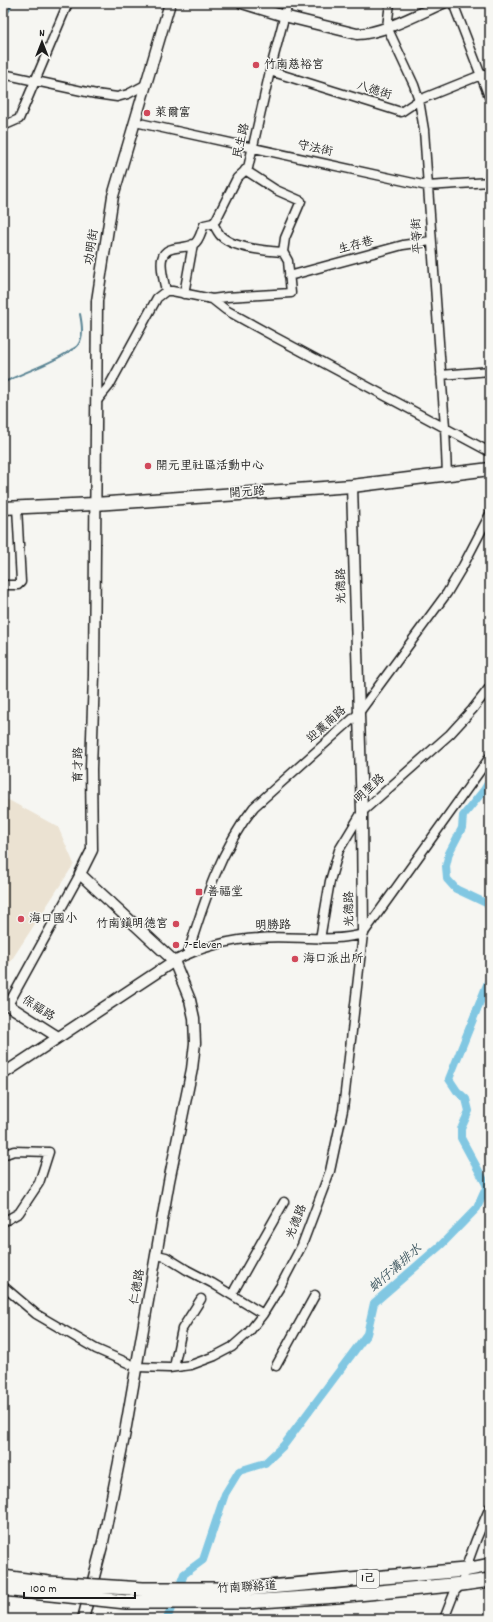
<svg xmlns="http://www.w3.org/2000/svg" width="493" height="1622" font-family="Dekko,'LXGW WenKai TC',sans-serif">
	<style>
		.built { fill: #ebe2d2 }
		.water { fill: url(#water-ripples); stroke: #598393 }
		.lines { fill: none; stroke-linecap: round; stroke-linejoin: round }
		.stream { stroke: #598393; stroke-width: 2 }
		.canal { stroke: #81c7e2; stroke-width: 8 }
		.minor-casing { stroke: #1c1c1c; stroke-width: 11 }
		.tertiary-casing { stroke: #1c1c1c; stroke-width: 13 }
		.secondary-casing { stroke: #1c1c1c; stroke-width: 15 }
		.primary-casing { stroke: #1c1c1c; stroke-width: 16 }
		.minor { stroke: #f6f6f2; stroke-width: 8 }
		.tertiary { stroke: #f6f6f2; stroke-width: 10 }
		.secondary { stroke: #f6f6f2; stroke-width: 12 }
		.primary { stroke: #f6f6f2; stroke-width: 13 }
		.primary-bridge-casing { stroke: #1c1c1c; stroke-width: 16; stroke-linecap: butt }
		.primary-bridge { stroke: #f6f6f2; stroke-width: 13 }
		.poi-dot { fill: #d1495b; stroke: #f6f6f2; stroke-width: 1.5 }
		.labels { text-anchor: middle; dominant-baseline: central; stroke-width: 3; stroke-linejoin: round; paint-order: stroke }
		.shield { fill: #f6f6f2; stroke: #5d5d5c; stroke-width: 1 }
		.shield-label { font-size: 11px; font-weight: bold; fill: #1c1c1c }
		.poi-label { font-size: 12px; fill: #1c1c1c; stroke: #f6f6f2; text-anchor: start }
		.street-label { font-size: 12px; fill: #1c1c1c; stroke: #f6f6f2 }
		.water-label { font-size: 13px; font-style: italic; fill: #3f5861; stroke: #f6f6f2 }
	</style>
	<defs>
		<pattern id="water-ripples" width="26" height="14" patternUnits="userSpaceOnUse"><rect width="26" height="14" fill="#81c7e2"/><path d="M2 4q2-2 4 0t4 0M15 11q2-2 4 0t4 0" fill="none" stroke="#6faac1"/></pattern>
	</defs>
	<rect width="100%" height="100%" fill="#f6f6f2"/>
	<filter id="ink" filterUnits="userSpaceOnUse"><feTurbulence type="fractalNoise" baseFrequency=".025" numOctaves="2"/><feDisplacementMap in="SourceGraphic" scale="8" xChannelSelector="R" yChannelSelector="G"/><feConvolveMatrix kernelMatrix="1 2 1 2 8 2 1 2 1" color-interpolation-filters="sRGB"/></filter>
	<g filter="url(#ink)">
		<!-- built -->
		<path class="built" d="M 3,797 L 58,827 L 74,864 L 3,973 Z"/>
		<!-- water -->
		<path class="water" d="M 3,3 L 13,3 L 3,24 Z"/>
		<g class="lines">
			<!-- stream -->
			<path class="stream" d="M 3,383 C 25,371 50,365 71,350 C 73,349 77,347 78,345 C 84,336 82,324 80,314"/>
			<!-- canal -->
			<path class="canal" d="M 490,780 L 484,790 L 463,816 L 462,828 L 449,853 L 446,866 L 447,879 L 456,889 L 490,905
				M 167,1619 L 184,1574 L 203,1560 L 225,1494 L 239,1471 L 265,1463 L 284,1445 L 367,1334 L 374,1303 L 442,1244 L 477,1208 L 487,1186 L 461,1138 L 461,1129 L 469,1111 L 466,1099 L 457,1091 L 449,1079 L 490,977"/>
			<!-- minor casing -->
			<g class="minor-casing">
				<path id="minor" d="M 390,3 L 387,27 L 414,85 L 419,100 L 424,130 L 445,427 L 447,475
					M 453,3 L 490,99
					M 270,71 L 401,112 L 419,100 L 481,75 L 490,74
					M 3,74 L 96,94 L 117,97 L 128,94 L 145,85
					M 135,122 L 427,186 L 490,182
					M 3,126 L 19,119 L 68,3
					M 213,223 C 215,227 218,233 221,236 C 233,248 267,251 283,252
					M 289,276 L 403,245 L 431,241
					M 166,291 C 164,281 160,268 162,259 C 165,244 184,250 194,244 C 200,240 201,231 204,225 L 213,223 L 216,220 L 237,178 L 248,168 L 270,71 L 288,3
					M 184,294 L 193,244
					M 212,299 L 227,297 L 291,293 L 288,261 L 283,252 L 285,238 L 301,201 L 276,190 L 245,170
					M 441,375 L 490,371
					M 96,402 L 109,386 L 157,298 L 166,291 L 172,291 L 212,299 L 226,310 L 273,336 L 490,452
					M 3,585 L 18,585 L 21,582 L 17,507
					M 320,939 L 330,881 L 339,850 L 362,812 L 450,734 L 472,710 L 490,687
					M 188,953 C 204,902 220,850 254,807 L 358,714 L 447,593 L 463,566 L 490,514
					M 174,961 C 198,948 232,939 259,938 C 294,935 329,943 363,934 L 490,757
					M 8,1005 L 80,874
					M 3,1155 L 14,1151 L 49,1152 L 39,1183 L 19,1213 L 3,1222
					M 157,1255 L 166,1257 L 187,1270 L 212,1283 L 263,1314
					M 3,1286 L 36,1314 L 96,1349 L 137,1367 L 169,1368 L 191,1365 L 215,1356 L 232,1347 L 249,1332 L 263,1314 L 281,1285 L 302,1245 L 330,1171 L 343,1110 L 363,934
					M 235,1289 L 284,1202
					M 276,1366 L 315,1295
					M 174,1367 L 182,1329 L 201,1299
					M 444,1619 L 455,1591 L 462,1584 L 465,1570 L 476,1540 L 490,1507"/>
			</g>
			<!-- tertiary casing -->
			<g class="tertiary-casing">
				<path id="tertiary" d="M 242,3 L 284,16 L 357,34 C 382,34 420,13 443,3
					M 352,486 L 362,812 L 363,934
					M 3,1002 L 58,1037
					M 3,1074 L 174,961
					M 83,1619 L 103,1542 L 125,1432 L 169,1181 L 192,1069 L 195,1043 L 194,1018 L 190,1000 L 174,961 L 80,874 L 92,850 L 91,769 L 94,675 L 97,301 L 113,196 L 170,3"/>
			</g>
			<!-- secondary casing -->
			<g class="secondary-casing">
				<path id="secondary" d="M 3,508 L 95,504 L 352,486 L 490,469"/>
			</g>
			<!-- primary casing -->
			<g class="primary-casing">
				<path id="primary" d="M 245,1589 L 465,1570 L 490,1565
					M 245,1602 L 337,1596 L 462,1584 L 490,1580"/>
			</g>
			<!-- minor -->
			<use href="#minor" class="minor"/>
			<!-- tertiary -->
			<use href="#tertiary" class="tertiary"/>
			<!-- secondary -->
			<use href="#secondary" class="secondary"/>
			<!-- primary -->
			<use href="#primary" class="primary"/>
			<!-- primary-bridge casing -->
			<g class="primary-bridge-casing">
				<path id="primary-bridge" d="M 3,1577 L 49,1583 L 143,1589 L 245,1589
					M 3,1589 L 126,1602 L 245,1602"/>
			</g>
			<!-- primary-bridge -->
			<use href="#primary-bridge" class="primary-bridge"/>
		</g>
	</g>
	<!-- markers -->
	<g class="poi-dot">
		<circle cx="256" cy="65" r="4"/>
		<circle cx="147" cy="113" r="4"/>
		<circle cx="148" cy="466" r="4"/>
		<rect x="195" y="888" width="8" height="8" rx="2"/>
		<circle cx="21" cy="919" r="4"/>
		<circle cx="176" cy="924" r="4"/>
		<circle cx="176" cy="945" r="4"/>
		<circle cx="295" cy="959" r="4"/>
	</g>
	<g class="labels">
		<!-- shield labels -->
		<rect class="shield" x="357" y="1570" width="22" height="18" rx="3"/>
		<g class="shield-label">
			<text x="368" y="1579">1己</text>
		</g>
		<!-- poi labels -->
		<g class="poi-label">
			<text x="264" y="65">竹南慈裕宮</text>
			<text x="155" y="113">萊爾富</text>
			<text x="156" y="466">開元里社區活動中心</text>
			<text x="207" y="892">善福堂</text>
			<text x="29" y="919">海口國小</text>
			<text x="168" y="924" text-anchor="end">竹南鎮明德宮</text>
			<text x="184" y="945">7-Eleven</text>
			<text x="303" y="959">海口派出所</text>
		</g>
		<!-- street labels -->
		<g class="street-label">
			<text transform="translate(374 91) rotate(17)">八德街</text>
			<text transform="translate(242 141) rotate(-77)">民生路</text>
			<text transform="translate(315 149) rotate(12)">守法街</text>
			<text transform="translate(418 236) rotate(-94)">平等街</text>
			<text transform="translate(356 246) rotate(-15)">生存巷</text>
			<text transform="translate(92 247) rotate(-81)">功明街</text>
			<text transform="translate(247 493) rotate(-4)">開元路</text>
			<text transform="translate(342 586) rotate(-91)">光德路</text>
			<text transform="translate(327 725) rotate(-42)">迎薰南路</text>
			<text transform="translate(79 765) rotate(-89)">育才路</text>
			<text transform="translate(370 789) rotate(-42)">明聖路</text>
			<text transform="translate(350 909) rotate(-91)">光德路</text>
			<text transform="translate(273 926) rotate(-1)">明勝路</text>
			<text transform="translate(38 1009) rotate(33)">保福路</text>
			<text transform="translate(297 1222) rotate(-68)">光德路</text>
			<text transform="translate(138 1287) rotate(-80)">仁德路</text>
			<text transform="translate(247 1588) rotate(-3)">竹南聯絡道</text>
		</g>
		<!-- water labels -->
		<g class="water-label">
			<text transform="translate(396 1269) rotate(-41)">蚋仔溝排水</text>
		</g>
	</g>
	<!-- margin -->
	<rect width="493" height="1622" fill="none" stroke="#f6f6f2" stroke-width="16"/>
	<rect x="8" y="8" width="477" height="1606" fill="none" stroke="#1c1c1c" stroke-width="1.5" filter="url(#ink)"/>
	<!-- north arrow -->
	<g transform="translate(42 42)" stroke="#f6f6f2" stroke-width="3" paint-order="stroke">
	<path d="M0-3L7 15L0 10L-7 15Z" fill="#1c1c1c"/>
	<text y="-6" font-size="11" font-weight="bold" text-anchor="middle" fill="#1c1c1c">N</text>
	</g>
	<!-- scale -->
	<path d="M24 1592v6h111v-6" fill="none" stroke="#1c1c1c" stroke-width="2"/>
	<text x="30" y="1592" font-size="12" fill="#1c1c1c" stroke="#f6f6f2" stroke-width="3" paint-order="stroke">100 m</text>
</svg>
